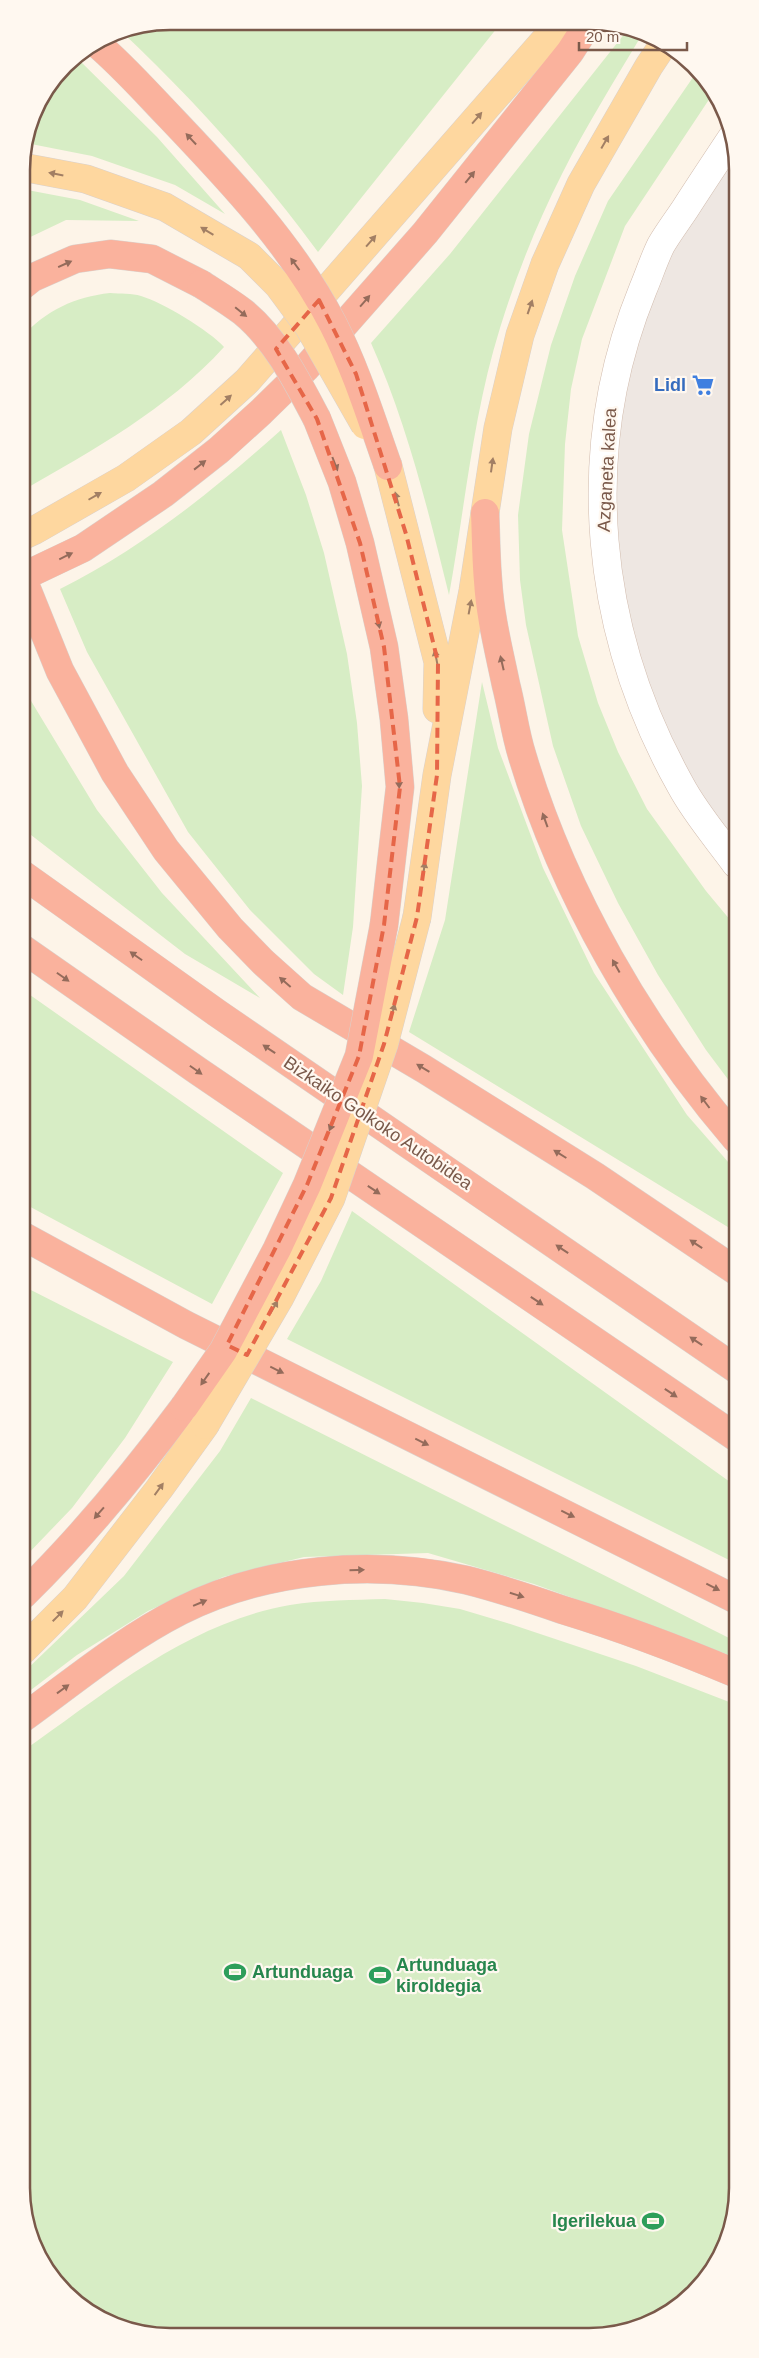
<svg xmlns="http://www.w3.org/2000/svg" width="759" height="2358" font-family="Arial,sans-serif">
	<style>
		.industrial { fill: #eee7e2 }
		.green { fill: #d7edc5 }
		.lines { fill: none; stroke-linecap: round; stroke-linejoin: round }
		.minor-casing { stroke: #d1bbad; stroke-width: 29 }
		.primary-casing { stroke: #dad1cc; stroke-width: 29 }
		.motorway-casing { stroke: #dad1cc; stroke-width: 29 }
		.minor { stroke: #fff; stroke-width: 28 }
		.primary { stroke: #fed79f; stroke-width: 28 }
		.motorway { stroke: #fab29d; stroke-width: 28 }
		.primary-bridge-casing { stroke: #dad1cc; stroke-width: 29; stroke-linecap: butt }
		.motorway-bridge-casing { stroke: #dad1cc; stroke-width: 29; stroke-linecap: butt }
		.primary-bridge { stroke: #fed79f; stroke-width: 28 }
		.motorway-bridge { stroke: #fab29d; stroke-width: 28 }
		.oneway { fill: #a27f64 }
		.oneway2 { fill: #946b5b }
		.marked { fill: none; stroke: #e66648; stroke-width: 4; stroke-dasharray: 10 6; stroke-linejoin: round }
		.labels { text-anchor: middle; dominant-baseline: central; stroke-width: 4.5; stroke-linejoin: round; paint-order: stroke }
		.shop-label { font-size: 18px; font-weight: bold; fill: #366cbe; stroke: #fff8f0; text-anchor: end }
		.street-label { font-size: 18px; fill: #7a594a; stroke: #fff8f0 }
		.leisure-label { font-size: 18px; font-weight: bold; fill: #27864d; stroke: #fff8f0; text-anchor: start }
		.rim { fill: none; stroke: #7a594a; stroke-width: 2.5 }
	</style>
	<rect width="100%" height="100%" fill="#fdf4e8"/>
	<!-- industrial -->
	<path class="industrial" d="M 733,136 L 735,141 L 736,864 L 681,788 L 608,576 L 620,350 Z"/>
	<!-- green -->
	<path class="green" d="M 170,21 L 501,23 L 318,252 C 259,172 193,99 121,31 Z
		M 629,28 L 643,33 C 615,80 586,126 562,174 C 537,223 516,276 500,328 C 473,414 465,507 449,595 C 428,510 407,423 371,343 L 450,254 Z
		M 75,56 L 157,137 L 225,214 L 175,185 L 92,156 L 26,143 L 36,104 Z
		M 698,70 L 714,92 L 625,226 L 582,339 L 571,389 L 565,444 L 562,530 L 578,636 L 598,703 L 618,752 L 647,809 L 706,891 L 736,927 L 736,1090 L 706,1050 L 658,975 L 618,903 L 581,826 L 553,746 L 526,625 L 520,580 L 518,515 L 529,434 L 551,345 L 575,276 L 608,201 Z
		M 22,189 L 80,200 L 139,221 L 66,220 L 22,241 Z
		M 110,293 C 120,294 132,293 141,296 C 162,302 210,331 224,347 C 168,409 93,450 22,491 L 22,337 C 46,310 75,297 110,293 Z
		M 281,430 L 306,495 L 324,553 L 347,654 L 357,723 L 362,786 L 353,927 L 343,995 L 314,974 L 250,910 L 188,832 L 87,652 L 60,589 C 142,548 213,491 281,430 Z
		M 482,682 L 498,748 L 543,868 L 594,973 L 687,1115 L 736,1171 L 736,1232 L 409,1032 L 445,920 Z
		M 22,686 L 97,810 L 162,893 L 260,998 L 185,954 L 22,828 Z
		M 23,990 L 283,1173 L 212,1304 L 23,1203 Z
		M 352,1211 L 737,1487 L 737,1564 L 287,1339 L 321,1281 Z
		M 23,1286 L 173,1362 L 125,1438 L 72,1508 L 23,1559 Z
		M 251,1398 L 737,1642 L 737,1658 L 534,1584 L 428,1553 L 304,1557 L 223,1577 L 148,1611 L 77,1655 L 23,1696 L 23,1673 L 124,1576 L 220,1451 Z
		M 385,1599 L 423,1603 L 460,1609 L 507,1623 L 636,1666 L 737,1705 L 737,2198 L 727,2245 L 701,2286 L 663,2317 L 618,2334 L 141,2334 L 96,2317 L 65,2293 L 37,2254 L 24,2217 L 23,1751 C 106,1693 187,1623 290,1605 C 322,1600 353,1600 385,1599 Z"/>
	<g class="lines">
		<!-- minor casing -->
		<g class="minor-casing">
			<path id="minor" d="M 733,136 C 717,160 701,184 685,209 C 677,221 668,233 661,245 C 654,259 649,275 643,289 C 576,453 595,633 681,786 C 696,814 718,839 736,864"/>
		</g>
		<!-- primary casing -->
		<g class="primary-casing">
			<path id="primary" d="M 22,167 L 86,179 L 165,207 L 249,256
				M 388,466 L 438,662 L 437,709
				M 22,536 L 35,530 L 126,478 L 191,432 L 247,381 L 559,24
				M 417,917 L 437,775 L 473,591 L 498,428 L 520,335 L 545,264 L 581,184 L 649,66 L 665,42
				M 23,1650 L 75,1598 L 159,1489 L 205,1425"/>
		</g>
		<!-- motorway casing -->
		<g class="motorway-casing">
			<path id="motorway" d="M 22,286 L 32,278 L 75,259 L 110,254 L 152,259 L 201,284
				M 317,419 L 342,482 L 360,543 L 384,647 L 394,719 L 400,787 L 384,925
				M 485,513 C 486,536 486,559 488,581 C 490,616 499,651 506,685 C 512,708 515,733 522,755 C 563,893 643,1031 736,1139
				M 22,577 L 60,671 L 115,773 L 166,850 L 230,928 L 263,962 L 302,997 L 424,1069 L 595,1176 L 736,1271
				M 22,577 L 83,548 L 163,494 L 219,450 L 261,412 L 306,368 L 425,233 L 570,52 L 588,24
				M 22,874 L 217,1013 L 736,1369
				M 23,949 L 198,1071 L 737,1438
				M 23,1236 L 186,1325 L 737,1600
				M 23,1595 C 82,1537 135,1473 184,1407
				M 23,1718 C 74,1681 123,1640 180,1611 C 266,1568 372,1559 466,1580 C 499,1588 531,1599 563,1610 C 622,1628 680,1650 737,1674"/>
		</g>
		<!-- minor -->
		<use href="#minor" class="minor"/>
		<!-- primary -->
		<use href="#primary" class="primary"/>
		<!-- motorway -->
		<use href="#motorway" class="motorway"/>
		<!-- primary-bridge casing -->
		<g class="primary-bridge-casing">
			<path id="primary-bridge" d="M 249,256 L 278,285 L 309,327 L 365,425
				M 205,1425 L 279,1299 L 331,1198 L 384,1044 L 417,917"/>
		</g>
		<!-- motorway-bridge casing -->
		<g class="motorway-bridge-casing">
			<path id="motorway-bridge" d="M 96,43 C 122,65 145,91 169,116 C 229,179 293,246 333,324 C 356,369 371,418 388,466
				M 201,284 C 215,293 230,302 243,312 C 276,339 297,381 317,419
				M 184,1407 L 223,1351 L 277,1249 L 307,1185 L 359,1056 L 384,925"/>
		</g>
		<!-- primary-bridge -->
		<use href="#primary-bridge" class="primary-bridge"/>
		<!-- motorway-bridge -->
		<use href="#motorway-bridge" class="motorway-bridge"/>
	</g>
	<!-- one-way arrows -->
	<defs><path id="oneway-solid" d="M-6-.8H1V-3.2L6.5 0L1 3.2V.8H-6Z" transform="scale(1.25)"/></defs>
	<g class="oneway">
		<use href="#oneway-solid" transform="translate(477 118) rotate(-49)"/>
		<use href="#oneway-solid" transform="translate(605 142) rotate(-60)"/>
		<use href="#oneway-solid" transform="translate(56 174) rotate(-169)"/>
		<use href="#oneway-solid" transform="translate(207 231) rotate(-149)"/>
		<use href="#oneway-solid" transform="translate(371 241) rotate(-49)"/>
		<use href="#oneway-solid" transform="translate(530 307) rotate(-71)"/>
		<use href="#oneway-solid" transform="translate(226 400) rotate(-42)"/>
		<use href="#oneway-solid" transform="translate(492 465) rotate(-82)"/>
		<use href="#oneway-solid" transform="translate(95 496) rotate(-30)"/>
		<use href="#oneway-solid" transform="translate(397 499) rotate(-105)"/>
		<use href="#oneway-solid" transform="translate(470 607) rotate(-79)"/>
		<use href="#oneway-solid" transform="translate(436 657) rotate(-101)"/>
		<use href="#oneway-solid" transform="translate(424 869) rotate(-82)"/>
		<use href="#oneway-solid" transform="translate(393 1011) rotate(-76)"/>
		<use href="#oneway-solid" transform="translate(274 1307) rotate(-60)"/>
		<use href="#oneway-solid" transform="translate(159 1489) rotate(-54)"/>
		<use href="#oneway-solid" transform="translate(58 1616) rotate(-45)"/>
	</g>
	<g class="oneway2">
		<use href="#oneway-solid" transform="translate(191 139) rotate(-133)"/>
		<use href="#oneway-solid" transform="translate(470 177) rotate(-51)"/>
		<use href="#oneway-solid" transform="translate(65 264) rotate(-24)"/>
		<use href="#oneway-solid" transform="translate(295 264) rotate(-126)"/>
		<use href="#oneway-solid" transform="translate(365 301) rotate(-49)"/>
		<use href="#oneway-solid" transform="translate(241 312) rotate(39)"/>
		<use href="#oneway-solid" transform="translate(335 464) rotate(69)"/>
		<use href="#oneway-solid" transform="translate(200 465) rotate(-38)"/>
		<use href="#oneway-solid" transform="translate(66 556) rotate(-26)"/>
		<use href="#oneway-solid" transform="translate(378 621) rotate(77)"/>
		<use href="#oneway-solid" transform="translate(502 663) rotate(-103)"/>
		<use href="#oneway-solid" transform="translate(399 781) rotate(88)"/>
		<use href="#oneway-solid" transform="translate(545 820) rotate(-110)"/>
		<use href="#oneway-solid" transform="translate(136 956) rotate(-145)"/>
		<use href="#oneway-solid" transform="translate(616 966) rotate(-119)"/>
		<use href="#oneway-solid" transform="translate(63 977) rotate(35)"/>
		<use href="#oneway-solid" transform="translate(285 982) rotate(-139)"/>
		<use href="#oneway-solid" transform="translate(269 1049) rotate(-146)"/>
		<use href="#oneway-solid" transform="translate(423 1068) rotate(-149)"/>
		<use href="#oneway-solid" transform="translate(196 1070) rotate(35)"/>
		<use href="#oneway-solid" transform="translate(705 1102) rotate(-127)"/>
		<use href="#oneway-solid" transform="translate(332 1124) rotate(112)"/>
		<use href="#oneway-solid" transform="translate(560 1154) rotate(-148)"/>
		<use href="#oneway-solid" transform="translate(374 1190) rotate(34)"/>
		<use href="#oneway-solid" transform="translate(696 1244) rotate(-146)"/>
		<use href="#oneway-solid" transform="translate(562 1249) rotate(-146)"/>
		<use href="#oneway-solid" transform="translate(537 1301) rotate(34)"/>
		<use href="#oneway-solid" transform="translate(696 1341) rotate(-146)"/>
		<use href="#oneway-solid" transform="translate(277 1370) rotate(26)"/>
		<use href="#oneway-solid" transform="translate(205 1379) rotate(125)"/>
		<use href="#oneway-solid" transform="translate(671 1393) rotate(34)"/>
		<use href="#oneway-solid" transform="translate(422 1442) rotate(26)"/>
		<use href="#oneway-solid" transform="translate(99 1513) rotate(131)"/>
		<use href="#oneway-solid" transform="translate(568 1514) rotate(26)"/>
		<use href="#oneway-solid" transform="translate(357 1570) rotate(-1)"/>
		<use href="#oneway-solid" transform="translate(713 1587) rotate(27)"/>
		<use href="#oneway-solid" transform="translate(517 1595) rotate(17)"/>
		<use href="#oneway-solid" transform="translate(200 1603) rotate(-23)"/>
		<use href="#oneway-solid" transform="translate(63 1689) rotate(-36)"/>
	</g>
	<!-- marked area -->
	<path class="marked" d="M 319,300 L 356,374 L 406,534 L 438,662 L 437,775 L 417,917 L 384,1044 L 331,1198 L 247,1355 L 227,1345 L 307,1185 L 359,1056 L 384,925 L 400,787 L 384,647 L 360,543 L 317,419 L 276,349 Z"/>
	<!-- icons -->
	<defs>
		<g id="supermarket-bare" transform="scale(1.725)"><path d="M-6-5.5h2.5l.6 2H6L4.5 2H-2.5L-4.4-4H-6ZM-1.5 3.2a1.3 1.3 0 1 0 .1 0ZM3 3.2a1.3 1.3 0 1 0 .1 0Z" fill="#3f7fe0" stroke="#fff8f0" stroke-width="2.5" paint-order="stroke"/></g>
		<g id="stadium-bare" transform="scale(1.725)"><path d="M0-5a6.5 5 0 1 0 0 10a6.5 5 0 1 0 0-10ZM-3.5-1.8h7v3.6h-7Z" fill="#2e9e5b" stroke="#fff8f0" stroke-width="2.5" paint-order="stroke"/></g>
	</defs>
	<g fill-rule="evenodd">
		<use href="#supermarket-bare" x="703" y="385"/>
		<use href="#stadium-bare" x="235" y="1972"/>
		<use href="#stadium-bare" x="380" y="1975"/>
		<use href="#stadium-bare" x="653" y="2221"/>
	</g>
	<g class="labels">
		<!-- shop labels -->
		<g class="shop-label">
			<text x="686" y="385">Lidl</text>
		</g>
		<!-- street labels -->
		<g class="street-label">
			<text transform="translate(607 470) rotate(-87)">Azganeta kalea</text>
			<text transform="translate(378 1123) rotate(34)">Bizkaiko Golkoko Autobidea</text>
		</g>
		<!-- leisure labels -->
		<g class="leisure-label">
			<text x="396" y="1965">Artunduaga<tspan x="396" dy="21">kiroldegia</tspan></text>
			<text x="252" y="1972">Artunduaga</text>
			<text x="636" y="2221" text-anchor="end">Igerilekua</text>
		</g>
	</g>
	<!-- crop -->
	<path d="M0 0H759V2358H0ZM170 30H589A140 140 0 0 1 729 170V2188A140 140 0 0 1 589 2328H170A140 140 0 0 1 30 2188V170A140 140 0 0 1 170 30Z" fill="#fff8f0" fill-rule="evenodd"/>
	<path class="rim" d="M170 30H589A140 140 0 0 1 729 170V2188A140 140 0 0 1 589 2328H170A140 140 0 0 1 30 2188V170A140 140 0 0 1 170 30Z"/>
	<!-- scale -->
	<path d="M579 42v8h108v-8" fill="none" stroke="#7a594a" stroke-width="2.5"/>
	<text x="586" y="42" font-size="15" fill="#7a594a" stroke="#fff8f0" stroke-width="4" paint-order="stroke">20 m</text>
</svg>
